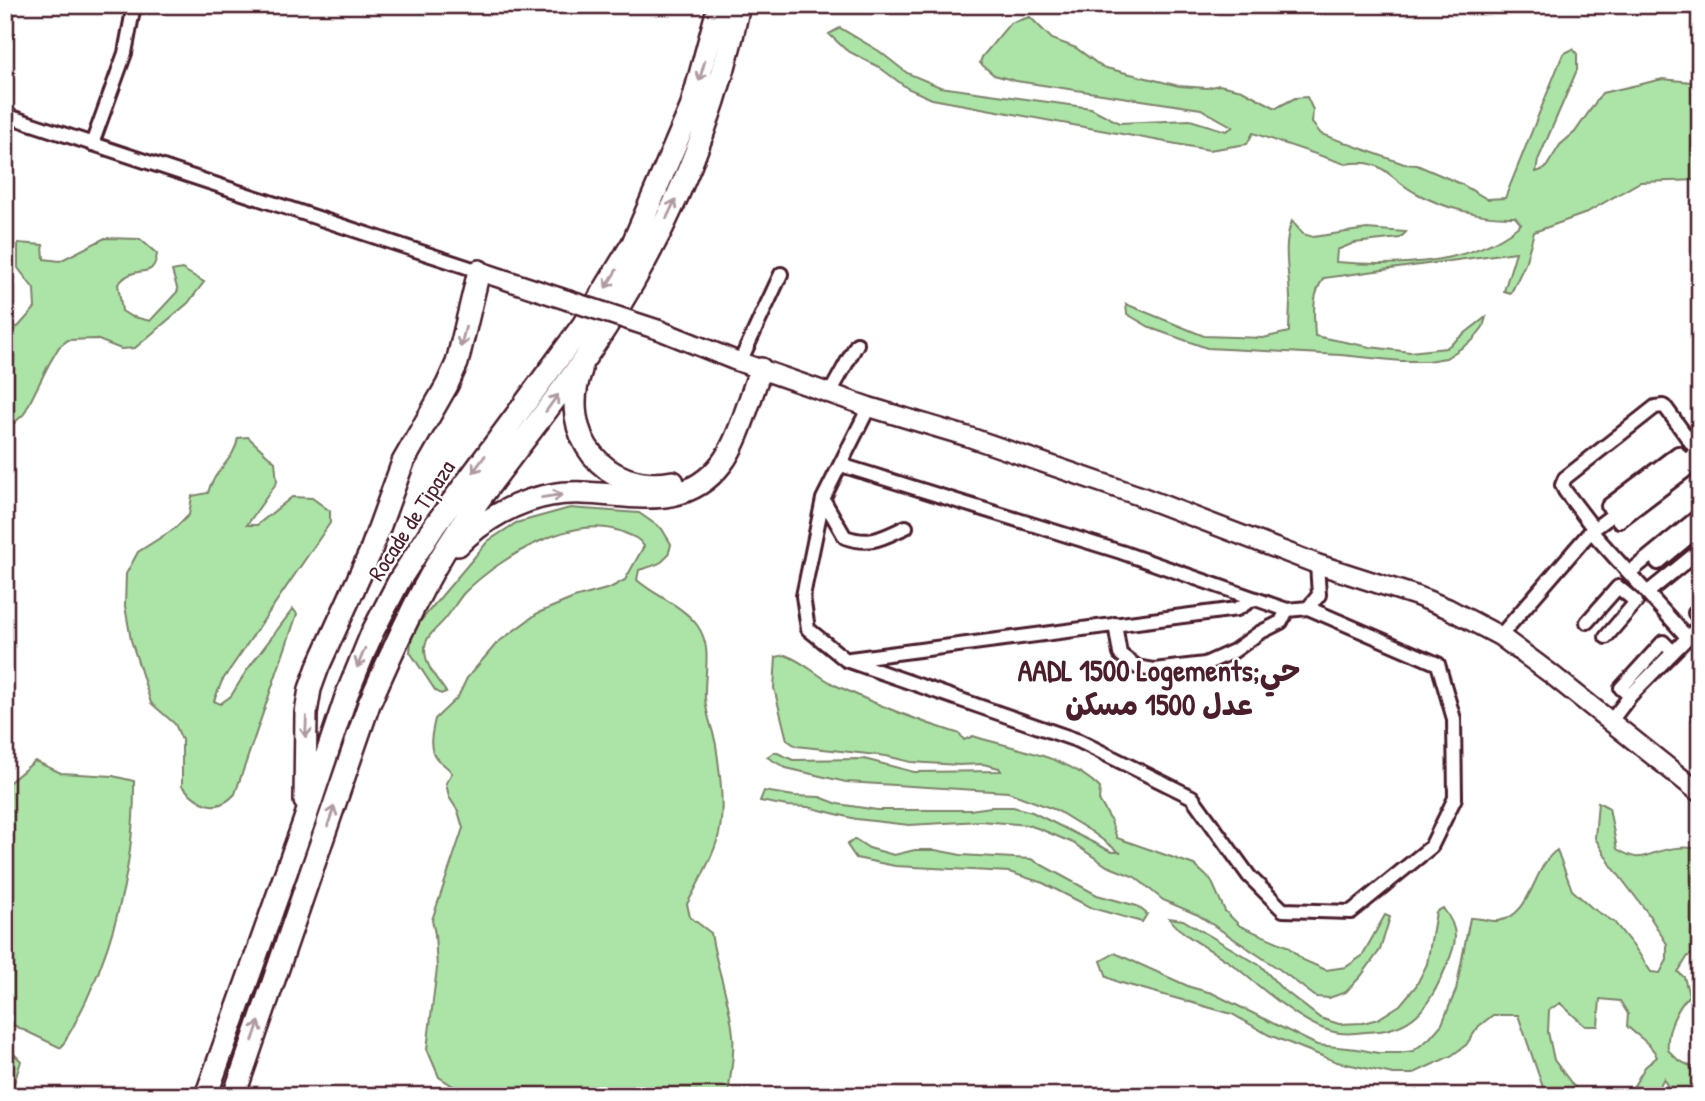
<svg xmlns="http://www.w3.org/2000/svg" width="1705" height="1101" font-family="'Patrick Hand','Playpen Sans Arabic',sans-serif">
	<style>
		.green { fill: #ace4a7; stroke: #7b8269; stroke-width: 2 }
		.lines { fill: none; stroke-linecap: round; stroke-linejoin: round }
		.street-casing { stroke: #4a1f2b; stroke-width: 18 }
		.secondary-casing { stroke: #4a1f2b; stroke-width: 23 }
		.highway-casing { stroke: #4a1f2b; stroke-width: 26 }
		.street { stroke: #fff; stroke-width: 12 }
		.secondary { stroke: #fff; stroke-width: 18 }
		.highway { stroke: #fff; stroke-width: 21 }
		.secondary-bridge-casing { stroke: #4a1f2b; stroke-width: 23; stroke-linecap: butt }
		.secondary-bridge { stroke: #fff; stroke-width: 18 }
		.oneway { stroke: #ae9aa0 }
		.labels { text-anchor: middle; dominant-baseline: central; stroke-width: 5; stroke-linejoin: round; paint-order: stroke }
		.street-label { font-size: 23px; fill: #4a1f2b; stroke: #fff }
		.district-label { font-size: 30px; font-weight: bold; fill: #4a1f2b; stroke: #fff }
	</style>
	<rect width="100%" height="100%" fill="#fff"/>
	<filter id="ink" filterUnits="userSpaceOnUse"><feTurbulence type="fractalNoise" baseFrequency=".0143" numOctaves="2"/><feDisplacementMap in="SourceGraphic" scale="14" xChannelSelector="R" yChannelSelector="G"/><feConvolveMatrix kernelMatrix="1 2 1 2 8 2 1 2 1" color-interpolation-filters="sRGB"/></filter>
	<g filter="url(#ink)">
		<!-- green -->
		<path class="green" d="M 1030,17 L 1052,39 L 1076,48 L 1102,67 L 1179,86 L 1207,88 L 1219,85 L 1242,90 L 1276,108 L 1295,98 L 1307,97 L 1313,110 L 1312,123 L 1321,134 L 1404,164 L 1417,165 L 1461,184 L 1487,199 L 1505,198 L 1563,54 L 1573,49 L 1577,54 L 1577,70 L 1538,160 L 1536,172 L 1545,169 L 1560,145 L 1575,132 L 1602,93 L 1663,79 L 1700,83 L 1700,180 L 1640,182 L 1584,214 L 1534,232 L 1525,264 L 1511,293 L 1504,291 L 1516,252 L 1324,278 C 1311,294 1314,316 1315,336 L 1370,347 L 1410,352 L 1446,348 L 1486,317 L 1483,327 L 1472,341 L 1446,358 L 1427,361 L 1401,361 L 1341,355 L 1207,348 L 1153,329 L 1127,314 L 1126,304 L 1204,336 L 1263,338 L 1289,332 C 1289,321 1290,309 1290,298 C 1289,272 1282,245 1292,221 L 1303,234 L 1313,237 L 1367,229 L 1406,232 L 1400,238 L 1354,243 L 1337,250 L 1336,262 C 1397,267 1474,265 1521,224 L 1515,217 C 1481,218 1443,208 1414,192 C 1385,175 1384,158 1345,164 L 1253,133 L 1247,144 L 1209,150 L 932,99 L 907,88 L 879,67 L 846,50 L 829,34 L 840,28 L 879,51 L 907,73 L 940,87 L 1091,108 L 1119,123 L 1190,120 L 1226,131 L 1233,127 L 1201,109 L 1016,81 L 994,75 L 980,63 L 982,57 L 1010,23 Z
			M 105,238 L 140,239 L 157,254 C 154,278 142,267 127,276 C 123,278 121,282 118,284 L 122,311 L 130,316 L 150,321 L 178,291 L 172,271 L 182,269 L 204,282 L 188,303 L 135,348 L 121,349 L 96,339 L 68,340 L 59,347 L 49,364 L 24,414 L 13,424 L 5,420 L 5,328 L 18,327 L 35,308 L 34,289 L 18,268 L 18,243 L 43,245 L 44,259 L 60,261 Z
			M 248,437 L 275,462 L 277,482 L 247,525 L 257,525 L 292,497 L 312,498 L 330,511 L 330,523 L 222,681 L 214,701 L 220,704 L 231,696 L 247,670 L 293,609 L 297,614 L 235,794 C 216,815 198,803 182,786 L 182,740 L 175,724 L 151,703 L 131,640 L 125,606 L 126,574 L 138,552 L 174,529 L 189,515 L 192,496 L 208,493 C 213,471 235,460 238,438 Z
			M 570,508 L 639,513 L 662,529 L 671,544 C 668,564 656,565 639,570 L 637,580 C 655,596 682,605 697,625 C 713,647 704,672 705,698 C 706,715 713,729 716,745 C 720,772 726,815 717,841 C 710,863 698,884 687,904 L 690,917 L 711,933 C 716,967 730,1000 733,1035 C 735,1055 730,1076 728,1096 L 469,1096 L 439,1077 L 427,1049 L 437,968 L 435,934 L 432,920 L 463,828 L 458,811 L 449,797 L 446,783 L 452,773 C 447,766 444,765 438,760 C 427,750 432,732 435,719 L 458,697 L 467,678 L 497,643 L 538,613 L 574,598 L 610,588 L 625,580 L 644,546 C 639,539 635,537 627,534 C 577,510 500,557 464,593 C 457,601 452,611 445,619 C 438,628 424,637 425,649 C 425,666 437,679 446,692 L 441,694 L 435,690 L 410,652 L 412,631 L 488,541 L 516,523 Z
			M 785,655 C 805,662 818,677 837,686 C 877,705 918,721 960,734 L 964,740 L 973,736 C 1014,749 1070,757 1100,788 L 1099,800 L 1110,819 L 1117,838 L 1194,865 L 1211,880 L 1225,911 L 1240,926 L 1287,946 L 1303,960 L 1326,970 L 1346,967 L 1362,956 L 1385,915 L 1390,917 L 1380,950 L 1361,976 L 1346,992 L 1329,998 L 1316,997 L 1279,969 L 1198,915 L 1163,900 L 1135,877 L 1107,866 L 1073,843 L 1040,829 L 1028,825 L 980,821 L 909,825 L 856,819 L 808,807 L 787,806 L 760,801 L 764,791 L 794,796 L 820,797 L 838,804 L 877,810 L 970,810 L 991,807 L 1013,807 L 1032,812 L 1112,852 L 1119,852 L 1092,832 L 1056,810 L 1008,792 L 846,782 L 786,768 L 767,757 L 775,752 L 793,760 L 864,759 L 914,772 L 1001,771 L 999,768 L 983,764 L 959,765 L 911,762 L 886,756 L 796,746 L 787,740 L 774,688 L 776,657 Z
			M 35,761 L 61,773 L 113,776 L 134,781 C 135,875 109,968 61,1048 L 5,1021 L 5,786 Z
			M 1598,802 L 1609,808 L 1617,849 C 1642,864 1642,855 1665,850 C 1676,847 1689,847 1700,849 L 1700,952 L 1688,956 L 1678,972 L 1684,977 L 1689,995 C 1676,1010 1666,1030 1668,1050 L 1678,1060 L 1700,1071 L 1700,1089 L 1693,1092 L 1694,1096 L 1671,1096 L 1664,1078 L 1654,1096 L 1628,1096 L 1645,1067 L 1657,1057 C 1652,1044 1638,1037 1627,1026 L 1628,1014 L 1620,1001 L 1600,999 L 1598,1026 L 1585,1026 L 1560,1003 L 1549,1010 L 1548,1032 L 1554,1060 L 1581,1096 L 1546,1096 L 1518,1015 L 1493,1015 L 1479,1026 L 1466,1045 L 1451,1056 L 1412,1074 L 1393,1074 L 1337,1062 L 1269,1035 L 1232,1014 L 1118,982 L 1107,977 L 1101,961 L 1115,953 L 1190,987 L 1212,993 L 1317,1045 L 1357,1049 L 1378,1053 L 1399,1053 L 1413,1051 L 1429,1039 L 1442,1024 L 1456,990 L 1470,918 C 1480,917 1489,922 1498,921 C 1533,916 1532,867 1557,850 L 1572,890 L 1592,908 L 1614,922 L 1638,952 L 1651,972 L 1660,973 L 1667,960 L 1667,944 L 1647,912 L 1611,865 L 1595,838 Z
			M 855,839 L 869,848 L 894,855 L 915,850 L 935,850 L 961,855 L 1031,859 L 1097,895 L 1137,906 L 1147,914 L 1142,922 L 1092,908 L 1043,883 L 1009,872 L 895,866 L 856,858 L 847,845 Z
			M 1443,908 C 1460,930 1457,943 1446,967 C 1428,1008 1414,1031 1366,1032 C 1358,1033 1348,1034 1340,1033 C 1307,1030 1262,988 1237,968 C 1215,950 1187,941 1169,918 L 1183,920 L 1261,966 L 1280,987 L 1320,1018 L 1339,1024 L 1363,1023 L 1378,1019 L 1400,1005 L 1416,986 L 1427,964 L 1436,912 Z
			M 5,1045 L 21,1061 L 10,1096 L 5,1096 Z"/>
		<g class="lines">
			<!-- street casing -->
			<g class="street-casing">
				<path id="street" d="M 5,115 L 479,271
					M 92,144 L 125,53 L 134,5
					M 740,362 L 781,274
					M 830,393 L 857,344
					M 869,407 L 823,499 L 803,596 L 808,629 L 846,660 L 1079,741 L 1192,797 L 1249,876 L 1283,910 L 1351,912 L 1431,847 L 1455,798 L 1454,719 L 1438,664 L 1308,608
					M 1678,453 L 1689,468 L 1619,521 L 1608,506 Z
					M 841,465 L 1121,552 L 1287,610 L 1308,608 L 1319,595 L 1317,564
					M 823,499 L 845,537 C 871,546 882,538 906,527
					M 1594,529 L 1565,491 L 1562,485 L 1565,478 L 1655,407 L 1663,406 L 1666,408 L 1697,451
					M 1591,531 L 1687,637
					M 1652,555 L 1658,563 L 1700,528
					M 1629,573 L 1700,515
					M 1647,593 L 1700,550
					M 1700,609 L 1695,613 L 1700,618
					M 1587,622 L 1618,587 L 1636,602 L 1606,637
					M 1115,624 L 1120,654 L 1137,667 L 1154,670 L 1205,664 L 1234,651 L 1259,633 L 1281,622 L 1287,610
					M 1500,636 L 1591,531 L 1700,450
					M 850,659 L 1237,609 L 1253,599
					M 1630,696 L 1621,688 L 1663,642 L 1672,651
					M 1700,707 L 1700,718
					M 1611,721 L 1630,696 L 1700,625"/>
			</g>
			<!-- secondary casing -->
			<g class="secondary-casing">
				<path id="secondary" d="M 479,271 L 567,300
					M 659,330 L 734,360 L 869,407 L 969,437 L 1137,495 L 1317,564 L 1417,596 L 1447,608 L 1500,636 L 1551,674 L 1700,793"/>
			</g>
			<!-- highway casing -->
			<g class="highway-casing">
				<path id="highway" d="M 581,370 C 558,434 604,495 673,482
					M 458,545 C 483,520 516,501 551,495 C 611,484 677,522 722,463 C 739,441 750,396 761,369
					M 305,801 L 306,713 L 310,689 L 318,667 L 370,553 L 403,462 L 447,385 L 457,363 L 479,271
					M 206,1096 L 304,822 L 347,694 L 372,633 L 400,579 L 435,525 L 583,325 L 633,243 L 691,108 L 719,5
					M 234,1096 L 369,704 C 392,652 415,600 444,552 C 493,473 556,405 606,327 C 669,229 716,120 739,5"/>
			</g>
			<!-- street -->
			<use href="#street" class="street"/>
			<!-- secondary -->
			<use href="#secondary" class="secondary"/>
			<!-- highway -->
			<use href="#highway" class="highway"/>
			<!-- secondary-bridge casing -->
			<g class="secondary-bridge-casing">
				<path id="secondary-bridge" d="M 567,300 L 659,330"/>
			</g>
			<!-- secondary-bridge -->
			<use href="#secondary-bridge" class="secondary-bridge"/>
		</g>
		<!-- one-way arrows -->
		<defs><path id="oneway-shaft" d="M-6 0H5M1.5-3L5.5 0L1.5 3" fill="none" stroke-width="1.6" stroke-linecap="round" stroke-linejoin="round" transform="scale(1.75)"/></defs>
		<g class="oneway">
			<use href="#oneway-shaft" transform="translate(702 71) rotate(106)"/>
			<use href="#oneway-shaft" transform="translate(671 209) rotate(-65)"/>
			<use href="#oneway-shaft" transform="translate(611 279) rotate(122)"/>
			<use href="#oneway-shaft" transform="translate(463 337) rotate(104)"/>
			<use href="#oneway-shaft" transform="translate(552 403) rotate(-54)"/>
			<use href="#oneway-shaft" transform="translate(479 464) rotate(126)"/>
			<use href="#oneway-shaft" transform="translate(552 496) rotate(-9)"/>
			<use href="#oneway-shaft" transform="translate(361 658) rotate(112)"/>
			<use href="#oneway-shaft" transform="translate(306 727) rotate(92)"/>
			<use href="#oneway-shaft" transform="translate(331 816) rotate(-71)"/>
			<use href="#oneway-shaft" transform="translate(256 1031) rotate(-71)"/>
		</g>
	</g>
	<g class="labels">
		<!-- street labels -->
		<g class="street-label">
			<text transform="translate(411 520) rotate(-57)">Rocade de Tipaza</text>
		</g>
		<!-- district labels -->
		<g class="district-label">
			<text x="1159" y="670">AADL 1500 Logements;حي<tspan x="1159" dy="34">عدل 1500 مسكن</tspan></text>
		</g>
	</g>
	<!-- margin -->
	<rect width="1705" height="1101" fill="none" stroke="#fff" stroke-width="28"/>
	<rect x="14" y="14" width="1677" height="1073" fill="none" stroke="#4a1f2b" stroke-width="2.5" filter="url(#ink)"/>
</svg>
